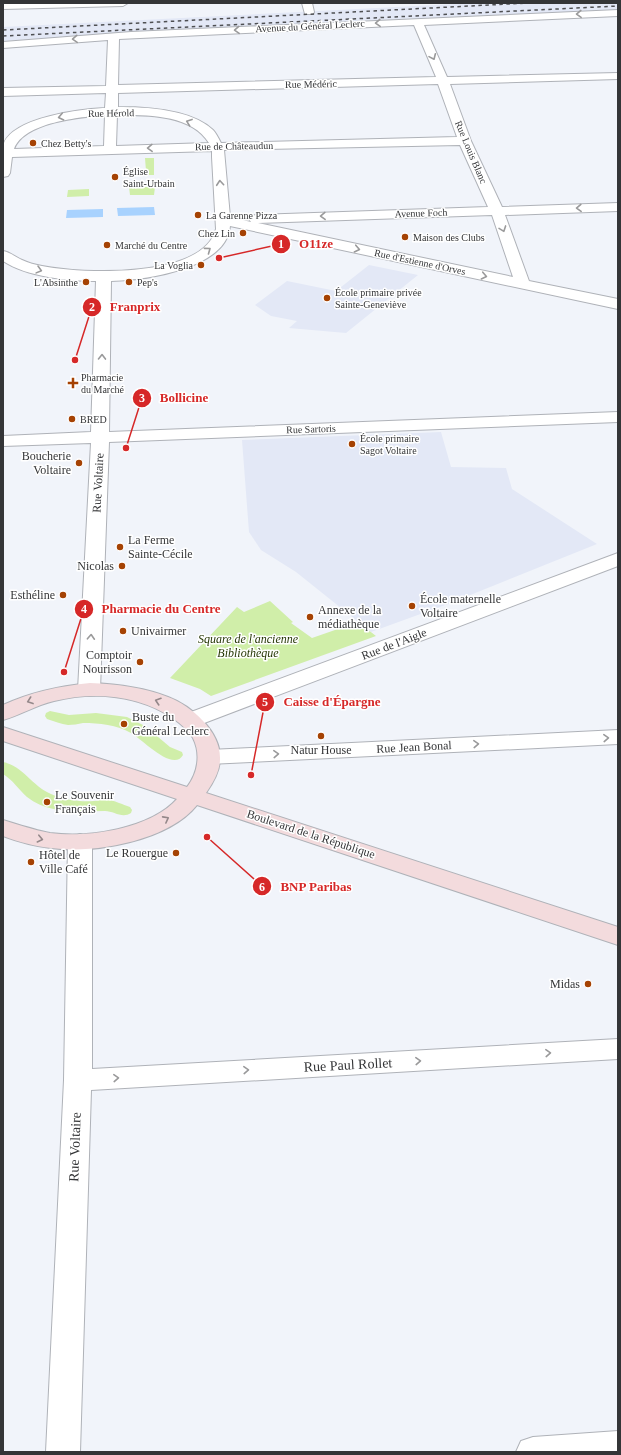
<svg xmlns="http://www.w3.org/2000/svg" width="621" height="1455" font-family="Georgia,serif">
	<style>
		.built { fill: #e3e8f6 }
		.green { fill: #d0eea9 }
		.water { fill: #a8d2fe }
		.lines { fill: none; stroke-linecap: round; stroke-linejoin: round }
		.street-casing { stroke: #afb2b8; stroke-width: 2 }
		.secondary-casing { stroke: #afb2b8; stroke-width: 2 }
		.street { fill: #fff; fill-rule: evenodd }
		.secondary { fill: #f3dbdd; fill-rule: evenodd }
		.rail { stroke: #4e4f52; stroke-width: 1.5; stroke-dasharray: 3.5 3.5; stroke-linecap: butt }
		.oneway { stroke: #9a9a9b }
		.oneway2 { stroke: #94888a }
		.poi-dot { fill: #a54203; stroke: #fff; stroke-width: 1.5 }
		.labels { text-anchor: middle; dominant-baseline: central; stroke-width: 3; stroke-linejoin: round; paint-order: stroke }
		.far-street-label { font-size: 10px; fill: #343537; stroke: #fff }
		.far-poi-label { font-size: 10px; fill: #343537; stroke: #fff; text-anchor: start }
		.poi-label { font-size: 12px; fill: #343537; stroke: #fff; text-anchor: start }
		.street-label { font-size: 12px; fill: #343537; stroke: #fff }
		.park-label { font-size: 12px; font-style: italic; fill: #273806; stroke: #fff }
		.near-street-label { font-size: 14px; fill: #343537; stroke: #fff }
		.leader { fill: none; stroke: #d62828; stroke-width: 1.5 }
		.callout-dot { fill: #d62828; stroke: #fff; stroke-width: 1.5 }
		.mark-label { font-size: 12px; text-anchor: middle; font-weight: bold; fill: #fff }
		.callout-label { font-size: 13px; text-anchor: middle; font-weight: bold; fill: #d62828; stroke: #fff; stroke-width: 3; stroke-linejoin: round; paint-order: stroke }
	</style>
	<rect width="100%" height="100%" fill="#f1f4fa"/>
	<!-- built -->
	<path class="built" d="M 475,3 L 618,3 L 618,10 L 353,21 L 3,41 L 3,27 Z
		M 369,265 L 418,275 L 346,333 L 289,328 L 297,321 L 271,316 L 255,305 L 287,281 L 336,291 Z
		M 441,432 L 451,467 L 506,468 L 512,489 L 597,544 L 448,604 L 371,632 L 296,572 L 261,550 L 249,532 L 242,440 Z"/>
	<!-- green -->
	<path class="green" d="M 145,158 L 154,158 L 154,175 L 140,175 L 140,171 L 146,171 Z
		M 129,187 L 155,187 L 154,195 L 130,195 Z
		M 68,190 L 89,189 L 89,196 L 67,197 Z
		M 270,601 L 293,622 L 291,623 L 312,638 L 358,622 L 376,636 L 211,696 L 200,689 L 170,678 L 237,607 L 244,612 Z
		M 50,711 L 69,715 L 96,713 L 127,717 L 145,726 L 170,747 L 182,752 L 183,755 C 173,773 141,738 131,733 C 117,725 99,723 83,723 C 78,724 73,725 68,725 C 61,724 54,721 47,719 L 45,716 L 46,713 Z
		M 3,762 C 23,766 32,786 51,794 C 64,800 80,802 94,801 C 98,801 102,799 106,799 C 114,800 123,805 130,807 L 132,810 L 131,813 C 122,819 114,811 105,811 C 78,811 50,815 27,797 C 19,790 13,780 3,774 Z"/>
	<!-- water -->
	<path class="water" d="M 154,207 L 155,215 L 118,216 L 117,208 Z
		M 103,209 L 103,217 L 66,218 L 67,210 Z"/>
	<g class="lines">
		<!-- street casing -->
		<g class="street-casing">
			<path id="street" d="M 3,3 L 128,3 L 123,6 L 3,9 Z
				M 302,3 L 312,3 L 314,12 L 313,14 L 305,14 Z
				M 618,10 L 618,16 L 424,25 L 447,77 L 618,73 L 618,79 L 450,84 L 471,141 L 502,207 L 618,203 L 618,211 L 505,215 L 529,281 L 618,299 L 618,309 L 230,226 C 227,269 145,280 111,281 L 109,432 L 618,412 L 618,422 L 109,442 L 100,690 L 97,695 L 89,696 L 81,695 L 78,690 L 91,443 L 3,446 L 3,436 L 91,432 L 96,281 C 69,281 27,277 3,261 L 3,251 C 10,252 15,257 22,260 C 28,263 36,265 42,266 C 82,274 203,279 216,229 L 212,157 L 212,151 L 12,157 L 10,173 L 8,176 L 3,177 C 3,169 1,150 4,143 C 15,117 81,109 105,108 L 106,93 L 3,96 L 3,88 L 106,86 L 108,40 L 3,48 L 3,42 L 131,32 ZM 414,25 L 436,77 L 118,85 L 119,39 ZM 438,84 L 457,137 L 221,143 C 219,139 216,133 213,130 C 191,109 146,107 118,107 L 118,93 ZM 105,115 L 104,146 L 14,149 C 24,122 81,117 105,115 ZM 117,115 C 147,115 191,114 209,143 L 116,146 ZM 460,145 L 488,207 L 256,215 L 251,216 L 249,219 L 251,222 L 230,217 L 224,150 ZM 492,215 L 513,277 L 258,223 Z
				M 618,553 L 618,566 L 199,725 L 191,727 L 183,725 L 180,720 L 183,715 Z
				M 618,730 L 618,744 L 209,764 L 201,762 L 198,757 L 201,752 L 209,750 Z
				M 80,834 L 88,837 L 92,842 L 92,1069 L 618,1039 L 618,1059 L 91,1090 L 80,1452 L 46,1452 L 64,1080 L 68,842 L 72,837 Z
				M 618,1431 L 618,1452 L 516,1452 L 521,1441 L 533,1437 Z"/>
		</g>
		<!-- secondary casing -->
		<g class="secondary-casing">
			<path id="secondary" d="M 90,683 C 116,684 143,687 168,697 C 192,706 221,732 220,759 C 220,771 213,783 206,793 L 618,927 L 618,945 L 197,805 C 168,841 94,854 51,848 C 34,846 19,842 3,836 L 3,820 C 19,825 34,830 50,833 C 88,838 150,829 177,799 L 3,741 L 3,727 L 187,787 C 198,773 201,754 193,738 C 188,730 181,724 174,719 C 140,695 94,691 54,701 C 36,705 21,715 3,720 L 3,705 C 31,692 60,686 90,683 Z"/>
		</g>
		<!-- street -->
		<use href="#street" class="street"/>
		<!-- secondary -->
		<use href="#secondary" class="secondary"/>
		<!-- rail -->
		<path class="rail" d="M 3,30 L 528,3
			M 3,36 L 618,6"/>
	</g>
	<!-- one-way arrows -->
	<defs><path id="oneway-chevron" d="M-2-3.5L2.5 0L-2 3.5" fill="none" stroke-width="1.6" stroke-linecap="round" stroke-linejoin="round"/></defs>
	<g class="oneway">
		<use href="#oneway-chevron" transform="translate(579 14) rotate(178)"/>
		<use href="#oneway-chevron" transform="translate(378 23) rotate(177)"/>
		<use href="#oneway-chevron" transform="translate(237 30) rotate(177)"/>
		<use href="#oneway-chevron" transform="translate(75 39) rotate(176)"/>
		<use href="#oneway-chevron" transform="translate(433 57) rotate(66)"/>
		<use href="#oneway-chevron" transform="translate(61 117) rotate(168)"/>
		<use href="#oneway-chevron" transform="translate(189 122) rotate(-160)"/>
		<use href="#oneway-chevron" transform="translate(150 148) rotate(178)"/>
		<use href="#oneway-chevron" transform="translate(220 183) rotate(-95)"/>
		<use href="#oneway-chevron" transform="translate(579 208) rotate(178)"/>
		<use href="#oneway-chevron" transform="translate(323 216) rotate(178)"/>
		<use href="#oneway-chevron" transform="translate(503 229) rotate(70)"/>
		<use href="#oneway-chevron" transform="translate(357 249) rotate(12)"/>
		<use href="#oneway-chevron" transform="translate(208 250) rotate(-36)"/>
		<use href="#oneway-chevron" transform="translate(39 270) rotate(15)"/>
		<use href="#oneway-chevron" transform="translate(484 276) rotate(12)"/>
		<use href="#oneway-chevron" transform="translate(102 357) rotate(-89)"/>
		<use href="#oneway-chevron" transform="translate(91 637) rotate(-87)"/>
		<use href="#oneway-chevron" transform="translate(606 738) rotate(-3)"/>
		<use href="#oneway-chevron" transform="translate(476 744) rotate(-3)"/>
		<use href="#oneway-chevron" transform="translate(276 754) rotate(-3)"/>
		<use href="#oneway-chevron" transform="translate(548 1053) rotate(-3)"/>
		<use href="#oneway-chevron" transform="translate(418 1061) rotate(-3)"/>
		<use href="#oneway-chevron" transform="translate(246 1070) rotate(-3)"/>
		<use href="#oneway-chevron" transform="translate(116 1078) rotate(-3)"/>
	</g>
	<g class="oneway2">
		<use href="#oneway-chevron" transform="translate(30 701) rotate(160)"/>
		<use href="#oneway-chevron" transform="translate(158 701) rotate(-162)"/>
		<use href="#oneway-chevron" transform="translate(166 819) rotate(-28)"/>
		<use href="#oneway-chevron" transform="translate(40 839) rotate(13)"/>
	</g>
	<!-- markers -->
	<g class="poi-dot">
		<circle cx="33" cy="143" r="4"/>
		<circle cx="115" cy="177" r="4"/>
		<circle cx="198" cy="215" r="4"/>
		<circle cx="243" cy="233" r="4"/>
		<circle cx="405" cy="237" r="4"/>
		<circle cx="107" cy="245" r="4"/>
		<circle cx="201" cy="265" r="4"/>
		<circle cx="86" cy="282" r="4"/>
		<circle cx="129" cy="282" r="4"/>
		<circle cx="327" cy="298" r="4"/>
		<path d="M71 377h4v4h4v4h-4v4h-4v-4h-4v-4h4z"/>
		<circle cx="72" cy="419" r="4"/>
		<circle cx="352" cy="444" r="4"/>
		<circle cx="79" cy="463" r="4"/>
		<circle cx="120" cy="547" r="4"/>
		<circle cx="122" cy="566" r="4"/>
		<circle cx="63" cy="595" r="4"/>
		<circle cx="412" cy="606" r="4"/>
		<circle cx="310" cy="617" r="4"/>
		<circle cx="123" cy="631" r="4"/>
		<circle cx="140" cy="662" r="4"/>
		<circle cx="124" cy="724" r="4"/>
		<circle cx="321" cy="736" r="4"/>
		<circle cx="47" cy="802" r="4"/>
		<circle cx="176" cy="853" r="4"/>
		<circle cx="31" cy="862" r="4"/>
		<circle cx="588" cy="984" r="4"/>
	</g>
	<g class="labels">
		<!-- far-street labels -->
		<g class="far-street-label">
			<text transform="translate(310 26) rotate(-3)">Avenue du Général Leclerc</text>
			<text transform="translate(311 84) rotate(-1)">Rue Médéric</text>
			<text transform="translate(111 113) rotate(-1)">Rue Hérold</text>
			<text transform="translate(234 146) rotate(-1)">Rue de Châteaudun</text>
			<text transform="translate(471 152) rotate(67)">Rue Louis Blanc</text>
			<text transform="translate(421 213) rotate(-2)">Avenue Foch</text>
			<text transform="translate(420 262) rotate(12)">Rue d'Estienne d'Orves</text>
			<text transform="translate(311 429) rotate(-2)">Rue Sartoris</text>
		</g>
		<!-- far-poi labels -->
		<g class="far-poi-label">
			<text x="41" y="143">Chez Betty's</text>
			<text x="123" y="171">Église<tspan x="123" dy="12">Saint-Urbain</tspan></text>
			<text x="206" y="215">La Garenne Pizza</text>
			<text x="235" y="233" text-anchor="end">Chez Lin</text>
			<text x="413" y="237">Maison des Clubs</text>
			<text x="115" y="245">Marché du Centre</text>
			<text x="193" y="265" text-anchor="end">La Voglia</text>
			<text x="78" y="282" text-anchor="end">L'Absinthe</text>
			<text x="137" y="282">Pep's</text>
			<text x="335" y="292">École primaire privée<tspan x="335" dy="12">Sainte-Geneviève</tspan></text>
			<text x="81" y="377">Pharmacie<tspan x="81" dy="12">du Marché</tspan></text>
			<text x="80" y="419">BRED</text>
			<text x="360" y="438">École primaire<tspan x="360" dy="12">Sagot Voltaire</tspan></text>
		</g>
		<!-- poi labels -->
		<g class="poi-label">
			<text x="71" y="456" text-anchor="end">Boucherie<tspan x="71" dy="14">Voltaire</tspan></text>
			<text x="128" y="540">La Ferme<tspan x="128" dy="14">Sainte-Cécile</tspan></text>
			<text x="114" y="566" text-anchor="end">Nicolas</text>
			<text x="55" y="595" text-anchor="end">Esthéline</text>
			<text x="420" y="599">École maternelle<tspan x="420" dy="14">Voltaire</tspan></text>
			<text x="318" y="610">Annexe de la<tspan x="318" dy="14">médiathèque</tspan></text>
			<text x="131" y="631">Univairmer</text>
			<text x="132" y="655" text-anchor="end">Comptoir<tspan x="132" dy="14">Nourisson</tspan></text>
			<text x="132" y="717">Buste du<tspan x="132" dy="14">Général Leclerc</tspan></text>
			<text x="321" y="750" text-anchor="middle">Natur House</text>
			<text x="55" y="795">Le Souvenir<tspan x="55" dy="14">Français</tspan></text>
			<text x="168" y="853" text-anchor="end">Le Rouergue</text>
			<text x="39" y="855">Hôtel de<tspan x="39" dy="14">Ville Café</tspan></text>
			<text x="580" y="984" text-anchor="end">Midas</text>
		</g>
		<!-- street labels -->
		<g class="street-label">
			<text transform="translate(98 483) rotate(-87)">Rue Voltaire</text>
			<text transform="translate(394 644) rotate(-21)">Rue de l'Aigle</text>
			<text transform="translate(414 747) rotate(-3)">Rue Jean Bonal</text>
			<text transform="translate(311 834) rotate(18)">Boulevard de la République</text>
		</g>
		<!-- park labels -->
		<g class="park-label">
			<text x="248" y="639">Square de l'ancienne<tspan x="248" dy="14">Bibliothèque</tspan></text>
		</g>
		<!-- near-street labels -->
		<g class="near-street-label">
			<text transform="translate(348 1065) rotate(-3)">Rue Paul Rollet</text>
			<text transform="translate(75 1147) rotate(-88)">Rue Voltaire</text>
		</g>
	</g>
	<!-- callouts -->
	<path class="leader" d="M219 258L281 244M75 360L92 307M126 448L142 398M64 672L84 609M251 775L265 702M207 837L262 886"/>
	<g class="callout-dot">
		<circle cx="219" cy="258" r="4"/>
		<circle cx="75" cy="360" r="4"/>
		<circle cx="126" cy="448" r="4"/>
		<circle cx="64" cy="672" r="4"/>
		<circle cx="251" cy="775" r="4"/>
		<circle cx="207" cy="837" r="4"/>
		<circle cx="281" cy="244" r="10"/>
		<circle cx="92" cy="307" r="10"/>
		<circle cx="142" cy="398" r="10"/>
		<circle cx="84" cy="609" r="10"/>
		<circle cx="265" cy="702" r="10"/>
		<circle cx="262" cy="886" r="10"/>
	</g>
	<g class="mark-label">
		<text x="281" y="248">1</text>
		<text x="92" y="311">2</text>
		<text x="142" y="402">3</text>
		<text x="84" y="613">4</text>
		<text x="265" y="706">5</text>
		<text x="262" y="891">6</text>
	</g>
	<g class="callout-label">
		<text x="316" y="248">O11ze</text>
		<text x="135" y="311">Franprix</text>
		<text x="184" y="402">Bollicine</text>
		<text x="161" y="613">Pharmacie du Centre</text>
		<text x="332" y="706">Caisse d'Épargne</text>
		<text x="316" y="891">BNP Paribas</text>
	</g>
	<!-- border -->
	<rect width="621" height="1455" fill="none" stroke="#343537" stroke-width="8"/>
</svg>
